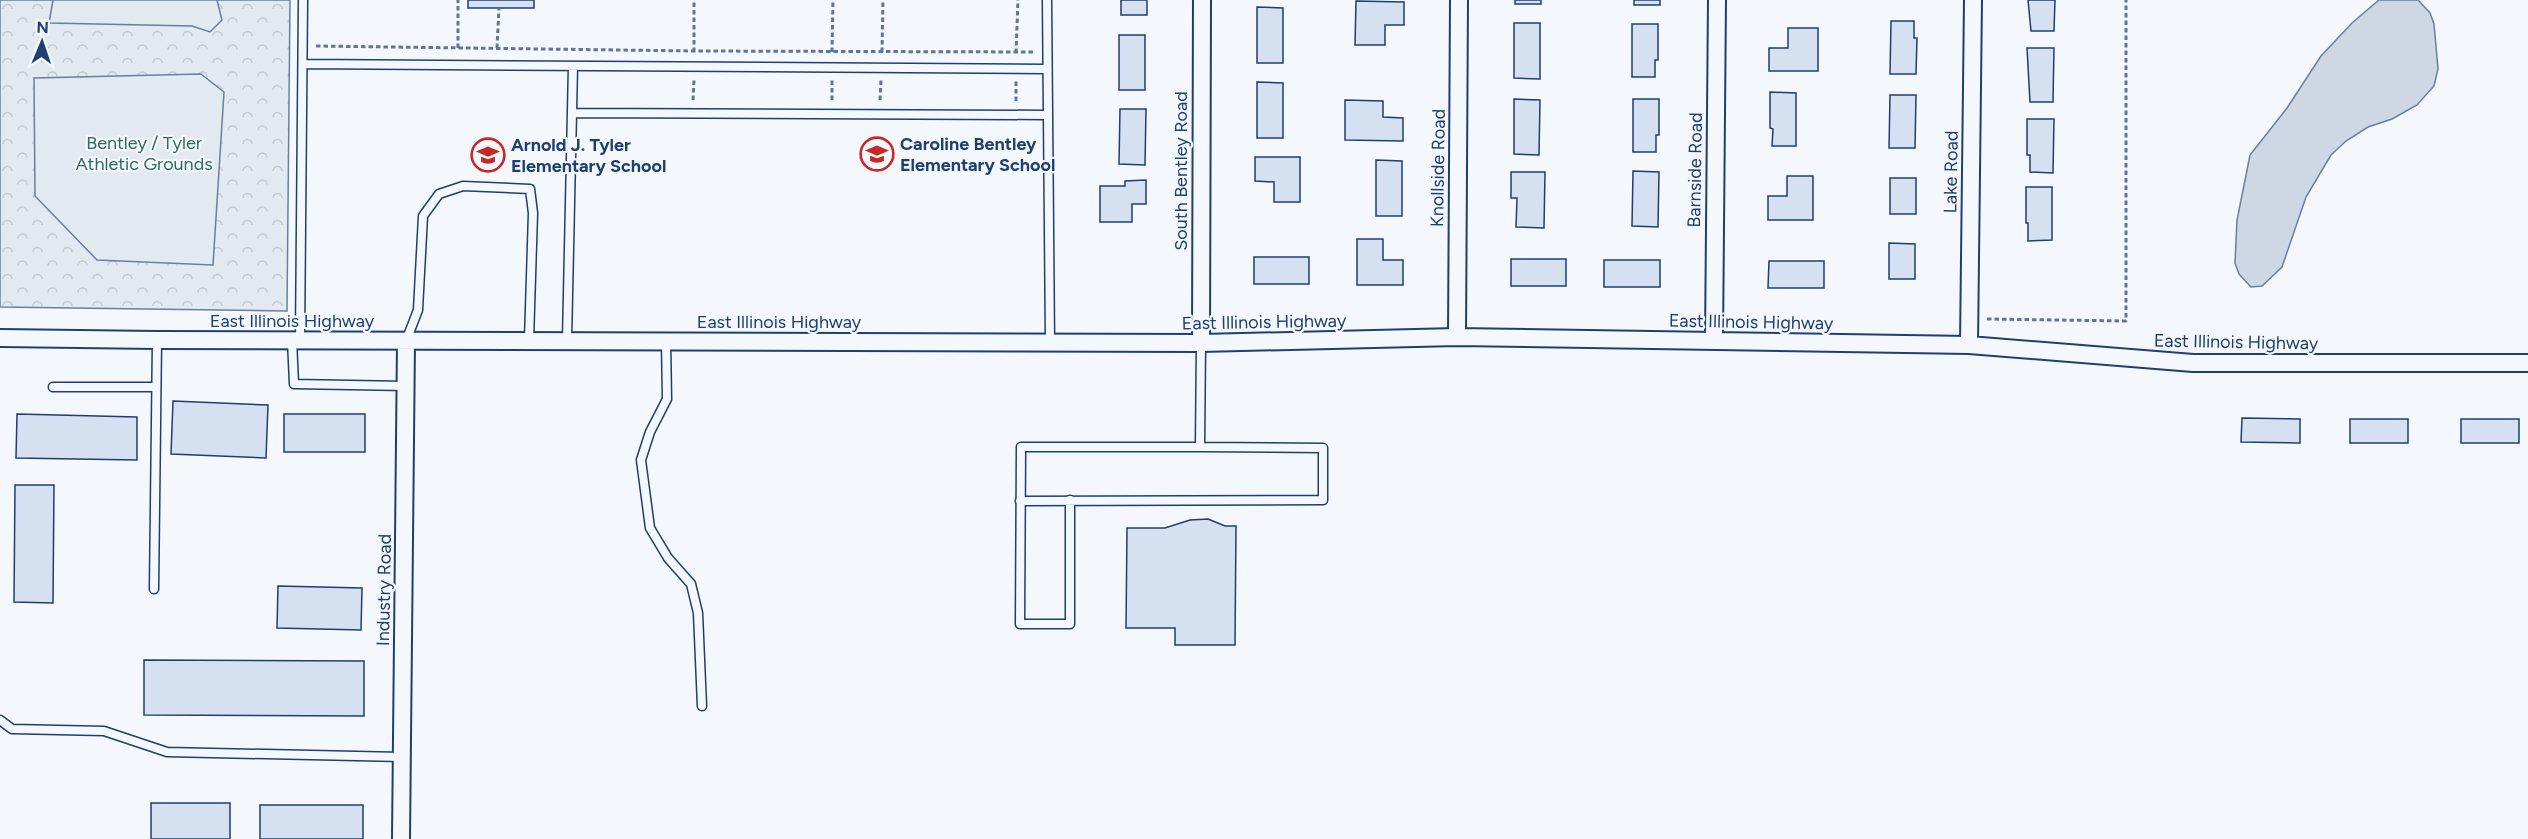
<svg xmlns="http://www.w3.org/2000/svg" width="2528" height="839" font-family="Figtree,sans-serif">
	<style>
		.park { fill: url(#park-crowns); stroke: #687fa3; stroke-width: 1.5 }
		.garden { fill: #e3e9f0; stroke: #687fa3; stroke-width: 1.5 }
		.water { fill: #cfd7e4; stroke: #687fa3; stroke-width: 1.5 }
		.building { fill: #d5e0f0; stroke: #1d3f73; stroke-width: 1.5 }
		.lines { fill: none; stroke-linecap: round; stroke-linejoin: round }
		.lane-casing { stroke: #1d3f73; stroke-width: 11 }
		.street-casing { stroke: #1d3f73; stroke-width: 20 }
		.path { stroke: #5e769c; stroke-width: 3; stroke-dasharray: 4.5 3; stroke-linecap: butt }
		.lane { stroke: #f4f7fb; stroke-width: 8 }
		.street { stroke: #f4f7fb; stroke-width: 16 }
		.labels { text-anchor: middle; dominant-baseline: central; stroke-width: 4.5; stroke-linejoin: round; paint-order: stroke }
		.park-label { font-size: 18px; fill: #2c6c60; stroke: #f4f7fb }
		.poi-label { font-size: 18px; font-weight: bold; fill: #1d3f73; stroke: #f4f7fb; text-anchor: start }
		.street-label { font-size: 18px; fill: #1d3f73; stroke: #f4f7fb }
	</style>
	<defs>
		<pattern id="park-crowns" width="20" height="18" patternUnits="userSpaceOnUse" patternTransform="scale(1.5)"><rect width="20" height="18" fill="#e3e9f0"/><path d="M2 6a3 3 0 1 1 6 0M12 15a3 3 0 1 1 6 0" fill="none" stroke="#c2c9d1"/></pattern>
	</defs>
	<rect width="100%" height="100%" fill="#f4f7fb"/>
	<!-- park -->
	<path class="park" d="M 0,0 L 290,0 L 287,311 L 0,307 Z"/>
	<!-- garden -->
	<path class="garden" d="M 53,0 L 217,0 L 222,20 L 210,32 L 192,26 L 49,23 Z
		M 201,74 L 224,92 L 213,265 L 97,260 L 35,196 L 34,78 Z"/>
	<!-- water -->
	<path class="water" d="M 2379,0 L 2418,0 L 2430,13 L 2434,24 L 2438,69 L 2434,86 L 2417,105 L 2392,119 L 2368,127 L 2346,141 L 2331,155 L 2306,197 L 2282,267 L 2262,286 L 2251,287 L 2239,274 L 2235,263 L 2237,220 L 2250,155 L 2287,108 L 2321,56 L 2352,23 Z"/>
	<!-- building -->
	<path class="building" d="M 468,0 L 534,0 L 534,8 L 468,8 Z
		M 1121,0 L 1147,0 L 1147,15 L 1121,15 Z
		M 1515,0 L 1541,0 L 1541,4 L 1515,4 Z
		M 1634,0 L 1660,0 L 1660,5 L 1634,5 Z
		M 2028,0 L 2055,0 L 2054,31 L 2031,31 Z
		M 1356,1 L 1404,2 L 1404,25 L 1385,25 L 1385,45 L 1355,45 Z
		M 1257,7 L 1283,8 L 1283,63 L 1257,63 Z
		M 1891,21 L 1914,21 L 1914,38 L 1917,38 L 1916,74 L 1890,74 Z
		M 1514,23 L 1540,23 L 1540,79 L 1514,78 Z
		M 1632,24 L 1658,24 L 1658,60 L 1655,60 L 1655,77 L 1632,77 Z
		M 1788,28 L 1818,28 L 1818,71 L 1769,71 L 1769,48 L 1788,48 Z
		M 1119,35 L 1145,35 L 1145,90 L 1119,90 Z
		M 2027,48 L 2054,48 L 2053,102 L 2030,102 Z
		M 1257,82 L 1283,83 L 1283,138 L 1257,138 Z
		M 1770,92 L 1796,93 L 1796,146 L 1772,146 L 1773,129 L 1770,128 Z
		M 1890,95 L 1916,95 L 1915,148 L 1889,148 Z
		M 1514,99 L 1540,100 L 1539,155 L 1514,154 Z
		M 1633,99 L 1659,99 L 1659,135 L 1656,135 L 1656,152 L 1633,152 Z
		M 1345,100 L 1383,101 L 1383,117 L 1403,118 L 1403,141 L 1345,140 Z
		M 1120,109 L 1146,109 L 1145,165 L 1119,164 Z
		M 2027,119 L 2054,119 L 2053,173 L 2030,172 L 2030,155 L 2027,155 Z
		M 1255,157 L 1300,157 L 1300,202 L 1274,202 L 1274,182 L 1255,181 Z
		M 1376,160 L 1402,161 L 1402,216 L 1376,216 Z
		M 1633,171 L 1659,172 L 1658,227 L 1632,226 Z
		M 1511,172 L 1545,172 L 1544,228 L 1516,227 L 1517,198 L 1511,198 Z
		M 1787,176 L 1813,176 L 1813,220 L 1768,220 L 1768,196 L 1787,196 Z
		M 1890,178 L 1916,178 L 1916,214 L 1890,214 Z
		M 1146,180 L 1146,204 L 1132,204 L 1132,222 L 1100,222 L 1100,186 L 1125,186 L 1125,181 Z
		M 2026,187 L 2052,187 L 2052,240 L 2028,241 L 2028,223 L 2026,223 Z
		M 1357,239 L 1383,239 L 1383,260 L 1403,260 L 1403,285 L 1357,285 Z
		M 1889,243 L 1915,244 L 1915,279 L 1889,279 Z
		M 1254,257 L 1309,257 L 1309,284 L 1254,284 Z
		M 1511,259 L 1566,259 L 1566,286 L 1511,286 Z
		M 1604,260 L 1660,260 L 1660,287 L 1604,287 Z
		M 1769,261 L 1824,261 L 1824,288 L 1768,288 Z
		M 173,401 L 268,405 L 266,458 L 171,454 Z
		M 17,414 L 137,417 L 137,460 L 16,458 Z
		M 284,414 L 365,414 L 365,452 L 284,452 Z
		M 2242,418 L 2300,419 L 2300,443 L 2241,442 Z
		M 2350,419 L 2408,419 L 2408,443 L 2350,443 Z
		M 2461,419 L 2519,419 L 2519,443 L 2461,443 Z
		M 15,485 L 54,485 L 53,603 L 14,602 Z
		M 1208,519 L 1225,526 L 1236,526 L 1235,645 L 1175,645 L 1175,628 L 1126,628 L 1127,528 L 1165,528 L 1190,520 Z
		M 278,586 L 362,588 L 361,630 L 277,628 Z
		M 144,660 L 364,661 L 364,716 L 144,715 Z
		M 151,803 L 230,803 L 230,839 L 151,839 Z
		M 260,805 L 363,805 L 363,839 L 260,839 Z"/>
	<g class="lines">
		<!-- lane casing -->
		<g class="lane-casing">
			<path id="lane" d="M 1047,0 L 1050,343
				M 303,64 L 1046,69
				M 572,113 L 1047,115
				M 292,340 L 294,384 L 406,386
				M 300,340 L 303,0
				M 567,340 L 573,66
				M 406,341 L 418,310 L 423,216 L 439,194 L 463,186 L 530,189 L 533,213 L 529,340
				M 666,341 L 667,399 L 650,432 L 641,460 L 650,528 L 668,558 L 691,584 L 698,613 L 702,706
				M 53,387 L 156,387
				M 1070,500 L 1070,624 L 1020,624 L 1021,447 L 1200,447 L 1201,343
				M 1020,501 L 1323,500 L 1323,448 L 1200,447
				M 154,589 L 157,340
				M 0,720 L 12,729 L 104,731 L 167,752 L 402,757"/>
		</g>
		<!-- street casing -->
		<g class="street-casing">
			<path id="street" d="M 1457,337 L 1459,0
				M 0,338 L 157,340 L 1201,343 L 1457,337 L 1969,345 L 2193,363 L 2528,363
				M 1714,341 L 1717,0
				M 1201,343 L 1202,0
				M 1969,345 L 1973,0
				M 401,839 L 406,341"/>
		</g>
		<!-- path -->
		<path class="path" d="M 316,46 L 694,51 L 1036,52
			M 458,48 L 458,0
			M 497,48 L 499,8
			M 694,52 L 694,0
			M 832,52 L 833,0
			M 882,52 L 883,0
			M 1016,53 L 1018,0
			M 693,100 L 694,80
			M 832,100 L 832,80
			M 880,100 L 881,80
			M 1016,101 L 1016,81
			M 1987,319 L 2126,321 L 2126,0"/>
		<!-- lane -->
		<use href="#lane" class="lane"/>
		<!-- street -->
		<use href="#street" class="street"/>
	</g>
	<!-- icons -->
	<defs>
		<g id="school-ring" transform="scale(1.725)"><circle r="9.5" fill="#f4f7fb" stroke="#c62828" stroke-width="1.5"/><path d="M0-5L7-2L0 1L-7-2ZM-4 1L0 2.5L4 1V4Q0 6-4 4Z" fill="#c62828"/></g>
	</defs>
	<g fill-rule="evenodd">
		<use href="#school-ring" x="877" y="154"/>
		<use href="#school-ring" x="488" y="155"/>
	</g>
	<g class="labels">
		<!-- park labels -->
		<g class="park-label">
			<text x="144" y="143">Bentley / Tyler<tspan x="144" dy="21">Athletic Grounds</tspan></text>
		</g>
		<!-- poi labels -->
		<g class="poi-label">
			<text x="900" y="144">Caroline Bentley<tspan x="900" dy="21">Elementary School</tspan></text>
			<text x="511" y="145">Arnold J. Tyler<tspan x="511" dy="21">Elementary School</tspan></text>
		</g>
		<!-- street labels -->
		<g class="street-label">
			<text transform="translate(1438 168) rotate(-89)">Knollside Road</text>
			<text transform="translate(1695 170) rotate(-89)">Barnside Road</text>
			<text transform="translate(1181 171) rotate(-90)">South Bentley Road</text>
			<text transform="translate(1951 172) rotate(-89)">Lake Road</text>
			<text x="292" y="321">East Illinois Highway</text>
			<text x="779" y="322">East Illinois Highway</text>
			<text transform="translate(1264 322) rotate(-1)">East Illinois Highway</text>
			<text transform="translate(1751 322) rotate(1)">East Illinois Highway</text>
			<text transform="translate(2236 342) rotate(1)">East Illinois Highway</text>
			<text transform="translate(384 590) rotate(-89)">Industry Road</text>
		</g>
	</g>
	<!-- north arrow -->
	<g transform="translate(42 42) rotate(2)" stroke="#f4f7fb" stroke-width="4.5" paint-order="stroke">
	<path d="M0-4.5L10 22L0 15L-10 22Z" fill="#1d3f73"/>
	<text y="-9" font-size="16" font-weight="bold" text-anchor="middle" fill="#1d3f73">N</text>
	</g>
</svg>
